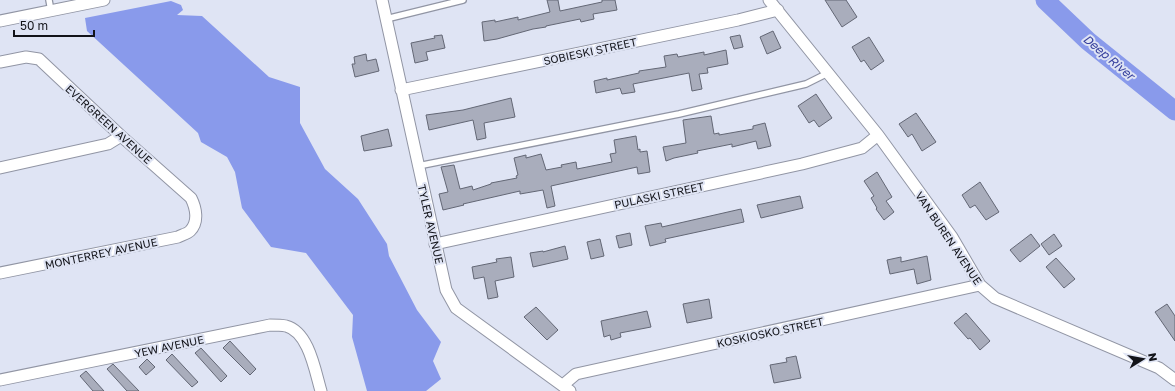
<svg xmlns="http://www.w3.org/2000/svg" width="1175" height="391" font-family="'Golos Text',sans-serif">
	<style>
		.water { fill: #899aeb }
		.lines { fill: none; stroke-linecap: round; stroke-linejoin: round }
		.river { stroke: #899aeb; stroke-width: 19 }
		.building { fill: #a9adbc; stroke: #636775 }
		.service-casing { stroke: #9195a4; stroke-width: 8 }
		.minor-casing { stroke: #9195a4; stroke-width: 13 }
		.service { stroke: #fff; stroke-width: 5.5 }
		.minor { stroke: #fff; stroke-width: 11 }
		.labels { text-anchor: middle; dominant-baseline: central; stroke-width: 4; stroke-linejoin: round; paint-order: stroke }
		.street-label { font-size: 11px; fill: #121319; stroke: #dfe4f4 }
		.water-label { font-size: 12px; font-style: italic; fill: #37409e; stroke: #dfe4f4 }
	</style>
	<rect width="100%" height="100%" fill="#dfe4f4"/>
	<!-- water -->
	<path class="water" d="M 171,1 L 181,5 L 183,10 L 177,15 L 202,16 L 269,77 L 300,87 L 300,123 L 325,169 L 358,199 L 387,244 L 389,256 L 417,310 L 441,342 L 433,361 L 441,379 L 426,391 L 367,391 L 352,337 L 353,315 L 306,253 L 271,247 L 242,208 L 235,172 L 227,157 L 201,142 L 198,133 L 87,31 L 85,18 Z"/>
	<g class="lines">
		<!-- river -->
		<path class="river" d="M 1045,0 L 1088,41 L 1175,111"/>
	</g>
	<!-- building -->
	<path class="building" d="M 547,0 L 558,0 L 560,11 L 602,2 L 602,0 L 615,0 L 617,10 L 593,14 L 594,19 L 581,22 L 580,19 L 546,26 L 546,27 L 533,29 L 497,39 L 484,41 L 482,22 L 495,20 L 495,22 L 518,17 L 518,20 L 550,12 Z
		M 825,0 L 846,0 L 857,17 L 842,27 Z
		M 773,31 L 781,48 L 767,54 L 760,37 Z
		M 442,35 L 445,48 L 426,52 L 428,60 L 415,63 L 411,43 L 435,38 L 434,36 Z
		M 740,35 L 743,47 L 734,49 L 730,37 Z
		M 869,37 L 884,61 L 871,70 L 864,60 L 861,62 L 852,47 Z
		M 726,50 L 728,64 L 707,68 L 708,73 L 699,74 L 702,89 L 692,91 L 689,73 L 633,84 L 635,92 L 622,94 L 620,88 L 596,93 L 594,81 L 607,78 L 607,80 L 639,73 L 639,71 L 666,67 L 664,56 L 677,54 L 678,57 L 704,52 L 704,55 Z
		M 366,54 L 367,61 L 376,59 L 379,71 L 355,77 L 352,64 L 355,64 L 354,57 Z
		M 816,94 L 832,118 L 819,127 L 814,120 L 809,123 L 798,106 Z
		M 511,98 L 515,117 L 484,123 L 486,138 L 477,140 L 473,120 L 429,130 L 426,115 L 463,110 Z
		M 916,113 L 936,142 L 922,151 L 912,134 L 908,137 L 899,124 Z
		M 711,116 L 714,134 L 719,133 L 719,135 L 753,129 L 753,126 L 765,123 L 771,146 L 758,149 L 756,141 L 732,147 L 732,144 L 697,151 L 698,153 L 674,158 L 666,161 L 663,147 L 686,143 L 683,120 Z
		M 388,129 L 392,146 L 364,151 L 361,136 Z
		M 636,136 L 638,150 L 640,149 L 640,152 L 647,151 L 650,172 L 638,174 L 637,167 L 551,186 L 555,206 L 547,208 L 543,190 L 520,194 L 520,191 L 463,204 L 464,205 L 443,210 L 439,194 L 448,192 L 441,167 L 454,165 L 460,189 L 472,186 L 473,190 L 491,184 L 491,183 L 517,178 L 516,176 L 518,175 L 514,158 L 526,155 L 526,158 L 541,154 L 546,170 L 562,167 L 561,165 L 576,162 L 577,169 L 612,162 L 610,154 L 616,153 L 614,140 Z
		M 877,172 L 892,197 L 886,201 L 894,212 L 884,220 L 876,209 L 877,208 L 871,198 L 874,196 L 864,181 Z
		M 980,182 L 999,212 L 986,220 L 975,205 L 970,208 L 962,195 Z
		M 800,196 L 803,208 L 761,218 L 757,205 Z
		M 741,209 L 744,222 L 665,239 L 666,242 L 650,246 L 645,226 L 661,223 L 662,227 Z
		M 630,233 L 632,245 L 619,248 L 616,236 Z
		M 1031,234 L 1040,246 L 1020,262 L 1010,250 Z
		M 1054,234 L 1062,246 L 1049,255 L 1041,244 Z
		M 600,239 L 604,256 L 591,259 L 587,242 Z
		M 565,246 L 568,259 L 533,267 L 530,253 L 543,251 L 543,252 Z
		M 927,256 L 931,280 L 917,284 L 914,269 L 890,274 L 887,260 L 901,257 L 901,262 Z
		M 511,257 L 514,277 L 495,281 L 498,297 L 488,299 L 484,277 L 474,279 L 472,267 L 497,262 L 496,259 Z
		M 1056,258 L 1075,279 L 1064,288 L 1046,267 Z
		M 709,299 L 712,318 L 687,323 L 683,304 Z
		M 1167,304 L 1175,316 L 1175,341 L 1155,312 Z
		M 536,307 L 558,330 L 547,340 L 524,317 Z
		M 647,311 L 651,327 L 620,333 L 621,337 L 611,340 L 610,335 L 604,337 L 601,321 Z
		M 966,313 L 990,341 L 980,350 L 970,338 L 968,339 L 954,323 Z
		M 230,341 L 256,369 L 250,375 L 223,348 Z
		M 201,348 L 227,376 L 221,382 L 195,353 Z
		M 172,354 L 198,382 L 192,387 L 166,360 Z
		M 796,356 L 801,378 L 774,383 L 770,365 L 787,362 L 786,358 Z
		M 147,359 L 155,367 L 146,375 L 139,367 Z
		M 113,364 L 139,391 L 127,391 L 107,369 Z
		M 86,371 L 104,391 L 93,391 L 80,376 Z"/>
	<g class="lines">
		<!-- service casing -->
		<g class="service-casing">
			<path id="service" d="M 49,0 L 51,11
				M 386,19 L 463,0
				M 418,166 L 679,114 L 806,84 L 828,73"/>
		</g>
		<!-- minor casing -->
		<g class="minor-casing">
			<path id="minor" d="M 382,0 L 446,290 L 456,308 L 570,391
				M 769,0 L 878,135 L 952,237 L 980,285 L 995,298 L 1159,368 L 1175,380
				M 0,21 L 104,0
				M 0,62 L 26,57 L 39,59 L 121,136 L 191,198 C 196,208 199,222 190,231 C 187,234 181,235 178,237 L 0,273
				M 401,90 L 738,20 L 778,10
				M 0,168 L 108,144 L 121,136
				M 435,244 L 802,164 L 862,148 L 878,135
				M 0,380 L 270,325 C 275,325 281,325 286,326 C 309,332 315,371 321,391
				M 563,385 L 576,374 L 980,285"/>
		</g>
		<!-- service -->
		<use href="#service" class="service"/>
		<!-- minor -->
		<use href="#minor" class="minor"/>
	</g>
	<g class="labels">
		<!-- street labels -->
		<g class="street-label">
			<text transform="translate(590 51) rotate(-12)">SOBIESKI STREET</text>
			<text transform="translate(109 124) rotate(42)">EVERGREEN AVENUE</text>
			<text transform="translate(659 195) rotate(-12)">PULASKI STREET</text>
			<text transform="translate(431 224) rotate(77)">TYLER AVENUE</text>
			<text transform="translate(949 238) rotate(56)">VAN BUREN AVENUE</text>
			<text transform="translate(101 253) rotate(-12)">MONTERREY AVENUE</text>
			<text transform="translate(770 332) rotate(-12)">KOSKIOSKO STREET</text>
			<text transform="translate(169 346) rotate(-12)">YEW AVENUE</text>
		</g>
		<!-- water labels -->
		<g class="water-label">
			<text transform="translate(1109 57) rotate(40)">Deep River</text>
		</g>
	</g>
	<!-- north arrow -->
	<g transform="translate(1143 359) rotate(79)" stroke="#dfe4f4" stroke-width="3" paint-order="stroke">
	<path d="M0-3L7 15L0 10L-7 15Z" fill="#121319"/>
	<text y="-6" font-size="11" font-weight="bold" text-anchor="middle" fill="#121319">N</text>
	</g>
	<!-- scale -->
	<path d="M14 30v6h80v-6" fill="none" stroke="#121319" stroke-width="2"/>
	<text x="20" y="30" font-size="12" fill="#121319" stroke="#dfe4f4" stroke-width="3" paint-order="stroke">50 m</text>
</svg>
